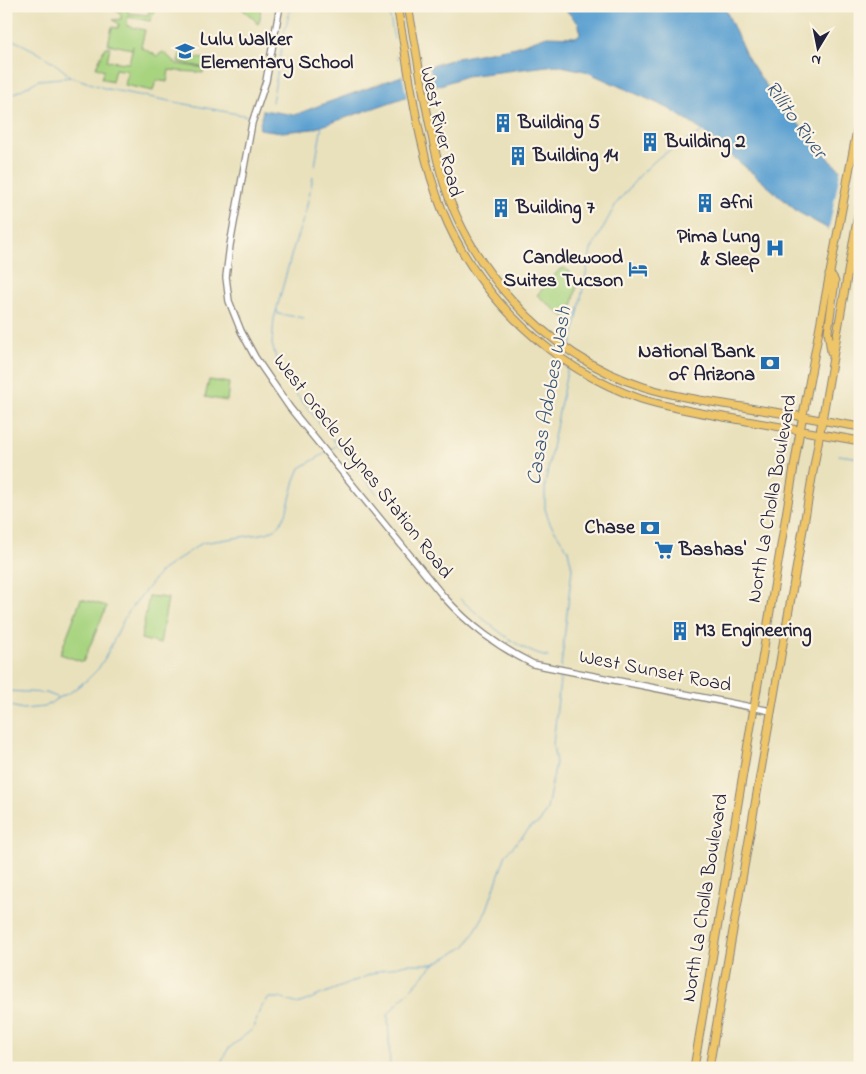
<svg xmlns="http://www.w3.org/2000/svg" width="866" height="1074" font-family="'Indie Flower',sans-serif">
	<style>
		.green { fill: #a8d480; stroke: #657b5e }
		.water { fill: #5ca0d1; stroke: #3f6186 }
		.pier { fill: #e9e1bc }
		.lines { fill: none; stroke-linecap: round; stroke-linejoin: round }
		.stream { stroke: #5ca0d1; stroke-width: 1 }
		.tertiary-casing { stroke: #86827c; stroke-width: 8 }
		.primary-casing { stroke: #86827c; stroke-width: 9 }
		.tertiary { stroke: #fff; stroke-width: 5.5 }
		.primary { stroke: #eec569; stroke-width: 7 }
		.labels { text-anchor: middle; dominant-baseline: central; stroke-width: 4.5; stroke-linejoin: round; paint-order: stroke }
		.poi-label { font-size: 20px; font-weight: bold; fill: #22223b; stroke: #fcf5e5; text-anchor: start }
		.street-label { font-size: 20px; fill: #22223b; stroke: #fcf5e5 }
		.water-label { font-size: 21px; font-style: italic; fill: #395477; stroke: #fcf5e5 }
	</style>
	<rect width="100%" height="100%" fill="#fcf5e5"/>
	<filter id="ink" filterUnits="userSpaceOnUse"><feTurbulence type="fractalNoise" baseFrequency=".02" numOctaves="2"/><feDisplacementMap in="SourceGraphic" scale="10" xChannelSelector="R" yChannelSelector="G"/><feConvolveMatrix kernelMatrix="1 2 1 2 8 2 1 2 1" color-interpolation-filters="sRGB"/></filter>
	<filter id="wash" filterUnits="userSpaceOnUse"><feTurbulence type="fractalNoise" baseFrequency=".0096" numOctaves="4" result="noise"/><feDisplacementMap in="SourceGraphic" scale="20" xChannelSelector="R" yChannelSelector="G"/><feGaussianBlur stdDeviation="1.12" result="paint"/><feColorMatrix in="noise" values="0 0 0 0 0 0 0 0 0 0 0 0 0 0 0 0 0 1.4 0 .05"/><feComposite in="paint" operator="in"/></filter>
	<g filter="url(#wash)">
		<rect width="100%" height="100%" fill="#e9e1bc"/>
		<!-- green -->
		<path class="green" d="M 123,6 L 128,6 L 128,13 L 148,15 L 150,7 L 155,8 L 150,21 L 128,17 L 127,26 L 145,30 L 141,47 L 157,56 L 163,52 L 177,64 L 204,68 L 203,73 C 191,71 181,72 169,70 L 167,82 L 156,80 L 153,91 L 125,85 L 128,71 L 115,69 L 112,82 L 101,78 L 104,70 L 96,67 L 105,47 L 110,47 L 107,61 L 129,63 L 133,46 L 132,49 L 108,44 L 112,27 L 118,28 L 119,24 L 113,20 L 121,19 L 121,14 L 115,10 L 122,10 Z
			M 242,6 C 260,6 263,4 259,23 L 257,24 L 255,20 L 240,7 Z
			M 185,50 L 193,57 L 208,60 L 206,68 L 178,62 L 180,54 Z
			M 565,268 L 578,281 L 570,317 L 563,316 L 537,295 L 560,269 Z
			M 209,380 L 229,383 L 227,401 L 205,397 Z
			M 149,596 L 168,598 L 160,644 L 141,639 Z
			M 81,599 L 107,606 L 83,662 L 60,654 Z"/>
		<!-- water -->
		<path class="water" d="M 562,6 L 724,6 L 746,55 L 764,83 L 791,117 L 813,138 L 830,160 L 849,178 L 860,184 L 860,261 L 844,242 L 825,227 L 798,212 L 703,131 L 668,108 L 585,71 L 556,65 L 466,76 L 313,129 L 282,132 L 259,129 L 263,110 L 295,115 L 315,107 L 427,67 L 457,58 L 516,47 L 547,36 L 576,37 L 580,34 L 579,24 Z"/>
		<!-- pier -->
		<path class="pier" d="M 429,65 L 434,88 L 407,98 L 402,74 Z
			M 841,167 L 860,182 L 860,243 L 856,261 L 842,244 L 828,233 Z"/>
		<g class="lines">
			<!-- stream -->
			<path class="stream" d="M 388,6 L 394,39
				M 6,37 C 30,47 52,59 71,77
				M 397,56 L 398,59
				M 6,98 L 39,80 L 72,77 L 107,89 L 248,116
				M 272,102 L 284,34 L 291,6
				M 315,166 L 322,125
				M 313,177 L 305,214 L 293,249 L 274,319 L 272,344 L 279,369 L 292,389 L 377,494
				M 277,310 L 278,314 L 304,318
				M 571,347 L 591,250 L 616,204 L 640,175 L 659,157 L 703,131
				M 327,452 L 337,445
				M 839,455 L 860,458
				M 460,599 C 483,618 518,652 548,657
				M 561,667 L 572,568 L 568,550 L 550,523 L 545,509 L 545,484 L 568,366
				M 6,691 L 46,693 L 57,697
				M 6,705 L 23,709 L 45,707 L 58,698 L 71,692 L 88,679 L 98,669 L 105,658 L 127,613 L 161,571 L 202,543 L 267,533 L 278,527 L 286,514 L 295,480 L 300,468 L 324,454
				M 219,1068 L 228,1049 L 254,1028 L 260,1009 L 269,998 L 280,998 L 298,1004 L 379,971 L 406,964 L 434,964 L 466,946 L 486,912 L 506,854 L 530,828 L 540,822 L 547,809 L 556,763 L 553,745 L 561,671
				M 390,1068 L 388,1014 L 434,964"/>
		</g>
	</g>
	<g filter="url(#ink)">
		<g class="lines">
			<!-- tertiary casing -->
			<g class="tertiary-casing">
				<path id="tertiary" d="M 280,6 L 266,81 L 252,123 L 230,245 L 226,277 L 229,301 L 241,331 L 255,357 L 290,408 L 443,596 C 470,626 497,646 533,664 L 771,711"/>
			</g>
			<!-- primary casing -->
			<g class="primary-casing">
				<path id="primary" d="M 397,6 C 410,74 417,148 443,212 C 478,298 554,369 641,399 C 673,409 707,414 741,420 C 780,427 820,434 860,441
					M 408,6 C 418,58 425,111 438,162 C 463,265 544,355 644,387 C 680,398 718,403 755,409 C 790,414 825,421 860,427
					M 829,275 L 833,277 L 835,282 L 828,331 L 831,352
					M 694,1068 L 800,431 L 860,114
					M 709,1068 L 860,203"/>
			</g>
			<!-- tertiary -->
			<use href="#tertiary" class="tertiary"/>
			<!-- primary -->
			<use href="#primary" class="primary"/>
		</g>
	</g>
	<!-- icons -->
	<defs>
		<g id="school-bare" transform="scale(1.5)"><path d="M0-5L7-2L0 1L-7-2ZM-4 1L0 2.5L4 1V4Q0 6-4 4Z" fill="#1f6fb2" stroke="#fcf5e5" stroke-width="2.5" paint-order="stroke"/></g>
		<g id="building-bare" transform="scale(1.5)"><path d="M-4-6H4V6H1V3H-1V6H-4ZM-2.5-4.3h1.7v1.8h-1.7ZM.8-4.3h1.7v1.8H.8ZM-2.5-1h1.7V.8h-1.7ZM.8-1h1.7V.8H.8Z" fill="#1f6fb2" stroke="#fcf5e5" stroke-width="2.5" paint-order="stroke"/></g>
		<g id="hospital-bare" transform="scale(1.5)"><path d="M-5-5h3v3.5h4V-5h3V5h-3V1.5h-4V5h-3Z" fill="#1f6fb2" stroke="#fcf5e5" stroke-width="2.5" paint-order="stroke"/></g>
		<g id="hotel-bare" transform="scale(1.5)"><path d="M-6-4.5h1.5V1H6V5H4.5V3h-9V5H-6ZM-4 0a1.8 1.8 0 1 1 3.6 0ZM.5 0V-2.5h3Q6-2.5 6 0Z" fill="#1f6fb2" stroke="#fcf5e5" stroke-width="2.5" paint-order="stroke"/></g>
		<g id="bank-bare" transform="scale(1.5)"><path d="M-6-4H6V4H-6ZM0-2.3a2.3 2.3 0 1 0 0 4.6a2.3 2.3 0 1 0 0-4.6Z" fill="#1f6fb2" stroke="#fcf5e5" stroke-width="2.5" paint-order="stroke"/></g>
		<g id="supermarket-bare" transform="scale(1.5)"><path d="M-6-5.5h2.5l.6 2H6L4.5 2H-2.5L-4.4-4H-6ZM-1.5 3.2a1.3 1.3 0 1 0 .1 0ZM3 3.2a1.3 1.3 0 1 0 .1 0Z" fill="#1f6fb2" stroke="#fcf5e5" stroke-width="2.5" paint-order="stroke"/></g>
	</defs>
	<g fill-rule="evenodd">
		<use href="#school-bare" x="185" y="51"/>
		<use href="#building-bare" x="503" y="123"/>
		<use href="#building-bare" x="650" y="142"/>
		<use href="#building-bare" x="518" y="156"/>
		<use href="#building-bare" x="705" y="203"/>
		<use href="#building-bare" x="501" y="208"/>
		<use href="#hospital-bare" x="775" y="248"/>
		<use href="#hotel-bare" x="638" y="269"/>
		<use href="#bank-bare" x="770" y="363"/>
		<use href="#bank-bare" x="650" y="528"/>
		<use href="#supermarket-bare" x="664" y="550"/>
		<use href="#building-bare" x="680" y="631"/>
	</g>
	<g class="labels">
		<!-- poi labels -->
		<g class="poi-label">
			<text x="200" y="40">Lulu Walker<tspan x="200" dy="23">Elementary School</tspan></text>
			<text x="518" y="123">Building 5</text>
			<text x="665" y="142">Building 2</text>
			<text x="533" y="156">Building 14</text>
			<text x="720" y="203">afni</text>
			<text x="516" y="208">Building 7</text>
			<text x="760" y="237" text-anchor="end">Pima Lung<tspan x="760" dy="23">&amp; Sleep</tspan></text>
			<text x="623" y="258" text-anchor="end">Candlewood<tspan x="623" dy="23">Suites Tucson</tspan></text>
			<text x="755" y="352" text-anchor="end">National Bank<tspan x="755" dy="23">of Arizona</tspan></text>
			<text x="635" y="528" text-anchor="end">Chase</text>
			<text x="679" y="550">Bashas'</text>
			<text x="695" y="631">M3 Engineering</text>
		</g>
		<!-- street labels -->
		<g class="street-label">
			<text transform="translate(440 132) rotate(77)">West River Road</text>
			<text transform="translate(362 467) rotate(52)">West Oracle Jaynes Station Road</text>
			<text transform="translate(773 499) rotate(-80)">North La Cholla Boulevard</text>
			<text transform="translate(655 672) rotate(11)">West Sunset Road</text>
			<text transform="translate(706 898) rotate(-81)">North La Cholla Boulevard</text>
		</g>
		<!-- water labels -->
		<g class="water-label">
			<text transform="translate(795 120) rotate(54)">Rillito River</text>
			<text transform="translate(550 396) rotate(-80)">Casas Adobes Wash</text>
		</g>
	</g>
	<!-- margin -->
	<rect width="866" height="1074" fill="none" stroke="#fcf5e5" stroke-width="25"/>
	<!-- north arrow -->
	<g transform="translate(818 48) rotate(190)" stroke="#fcf5e5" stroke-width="4" paint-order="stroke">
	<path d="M0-4L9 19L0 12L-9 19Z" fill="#22223b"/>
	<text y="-8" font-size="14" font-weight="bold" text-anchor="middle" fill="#22223b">N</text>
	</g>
</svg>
